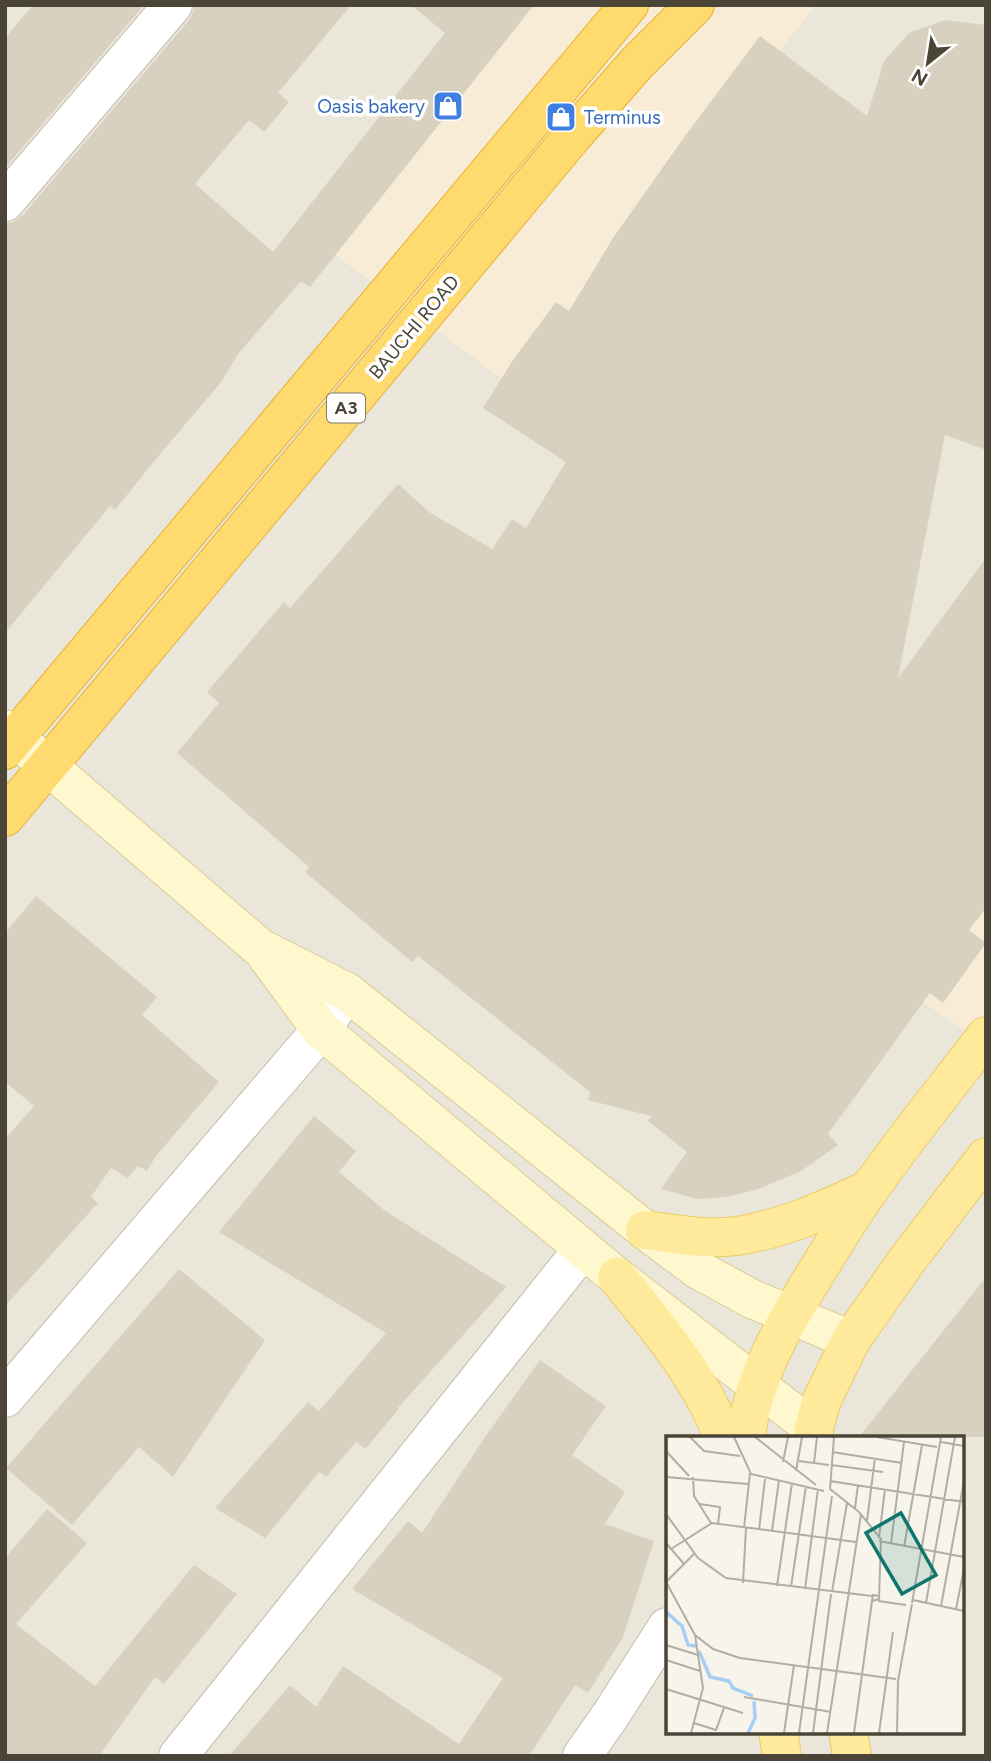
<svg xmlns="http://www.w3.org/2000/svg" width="991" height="1761" font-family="Figtree,sans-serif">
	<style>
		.residential { fill: #eae6d9; fill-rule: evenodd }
		.commercial { fill: #f8ecd7 }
		.building { fill: #d9d1c0 }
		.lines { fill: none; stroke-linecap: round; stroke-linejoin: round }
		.street-casing { stroke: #c3bdad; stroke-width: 40 }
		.secondary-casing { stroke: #d8cc9a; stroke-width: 40 }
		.primary-casing { stroke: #eacc66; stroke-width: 40 }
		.highway-casing { stroke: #e6b236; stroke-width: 40 }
		.street { stroke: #fff; stroke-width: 38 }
		.secondary { stroke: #fff7cd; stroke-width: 38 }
		.primary { stroke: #ffea9c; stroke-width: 38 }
		.highway { stroke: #ffda6e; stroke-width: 38 }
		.labels { text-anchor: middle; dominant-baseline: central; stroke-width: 7; stroke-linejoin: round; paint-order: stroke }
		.shield { fill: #fff; stroke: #817d74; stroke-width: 2 }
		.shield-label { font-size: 18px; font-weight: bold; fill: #4b4538 }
		.shop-label { font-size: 19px; fill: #366cbe; stroke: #fff; text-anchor: end }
		.street-label { font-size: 19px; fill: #4b4538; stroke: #fff }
		.inset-river { fill: none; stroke: #a6cff4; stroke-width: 3.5 }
		.inset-road { fill: none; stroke: #b2aea3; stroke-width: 2 }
		.view { fill: #0f766e; fill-opacity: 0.15; stroke: #0f766e; stroke-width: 3.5 }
		.inset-edge { fill: none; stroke: #4b4538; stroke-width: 3.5 }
	</style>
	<rect width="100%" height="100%" fill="#f6f4eb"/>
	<!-- residential -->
	<path class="residential" d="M 5,5 L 986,5 L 986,1756 L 5,1756 ZM 667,1437 L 961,1437 L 961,1731 L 667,1731 Z"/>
	<!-- commercial -->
	<path class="commercial" d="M 491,5 L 816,5 L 510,385 L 301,229 Z
		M 986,907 L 986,1045 L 914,996 Z"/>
	<!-- building -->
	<path class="building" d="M 33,5 L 144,5 L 5,168 L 5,38 Z
		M 194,5 L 351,5 L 278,93 L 289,102 L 264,132 L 249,120 L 195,184 L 273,252 L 445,33 L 411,5 L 534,5 L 310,287 L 301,281 L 238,354 L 222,381 L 151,465 L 115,510 L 110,506 L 5,633 L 5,223 L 13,222 L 22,216 L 190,19 L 194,10 Z
		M 945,20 L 986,25 L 986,450 L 945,435 L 898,678 L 986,558 L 986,908 L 969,930 L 986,943 L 943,1003 L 930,993 L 828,1134 L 838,1145 L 801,1171 L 756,1190 L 725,1197 L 698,1199 L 661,1189 L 687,1152 L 648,1121 L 651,1116 L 588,1100 L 590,1092 L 418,956 L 412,962 L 305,872 L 309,867 L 177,753 L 219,703 L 207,692 L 284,602 L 290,608 L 398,484 L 429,512 L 492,549 L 512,519 L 526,528 L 566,462 L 483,408 L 513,360 L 556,302 L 569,311 L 613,238 L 685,136 L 760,36 L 867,116 L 884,61 L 909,33 Z
		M 36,896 L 157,997 L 142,1015 L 219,1082 L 156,1156 L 147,1171 L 138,1166 L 128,1178 L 111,1168 L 91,1197 L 98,1203 L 5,1306 L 5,1139 L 34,1106 L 5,1082 L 5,933 Z
		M 314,1116 L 356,1151 L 339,1172 L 384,1210 L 506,1287 L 398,1408 L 399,1409 L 365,1449 L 356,1442 L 326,1477 L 319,1472 L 265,1538 L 215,1508 L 308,1402 L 319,1411 L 386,1333 L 219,1232 Z
		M 179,1269 L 265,1340 L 173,1477 L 139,1447 L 72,1525 L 6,1468 Z
		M 986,1277 L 986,1437 L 859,1437 Z
		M 540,1360 L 606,1406 L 572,1455 L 625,1492 L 605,1524 L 654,1541 L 623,1637 L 588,1693 L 575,1685 L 529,1756 L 229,1756 L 290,1685 L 316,1707 L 343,1666 L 459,1744 L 503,1678 L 352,1589 L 408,1521 L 422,1533 L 485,1437 Z
		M 47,1509 L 87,1543 L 16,1624 L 95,1686 L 194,1565 L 237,1594 L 164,1684 L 155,1677 L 99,1756 L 5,1756 L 5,1558 Z"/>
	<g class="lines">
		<!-- street casing -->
		<g class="street-casing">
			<path id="street" d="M 5,202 L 173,5
				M 5,1398 L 321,1030 L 347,992
				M 178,1756 L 583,1249
				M 582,1756 L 610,1716 L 667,1627"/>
		</g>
		<!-- secondary casing -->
		<g class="secondary-casing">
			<path id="secondary" d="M 5,729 L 260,948 L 347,992 L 645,1230 L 697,1269 L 752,1299 L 851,1340
				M 266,955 L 321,1030 L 617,1277 L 814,1429"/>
		</g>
		<!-- primary casing -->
		<g class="primary-casing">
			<path id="primary" d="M 645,1230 C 675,1234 707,1240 737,1236 C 784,1229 827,1209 870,1189
				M 617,1277 C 655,1323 703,1381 723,1437
				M 746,1437 C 753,1377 783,1326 814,1276 C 832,1247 849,1218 869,1190 C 906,1137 947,1087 986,1036
				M 813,1437 L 814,1429 L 821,1402 L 851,1340 L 905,1263 L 986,1157
				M 778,1731 L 782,1756
				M 848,1731 L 852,1756"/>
		</g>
		<!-- highway casing -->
		<g class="highway-casing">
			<path id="highway" d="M 5,750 L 629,5
				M 5,817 L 571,138 L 636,64 L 695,5"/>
		</g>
		<!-- street -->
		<use href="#street" class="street"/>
		<!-- secondary -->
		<use href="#secondary" class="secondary"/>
		<!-- primary -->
		<use href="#primary" class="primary"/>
		<!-- highway -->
		<use href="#highway" class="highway"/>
	</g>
	<!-- icons -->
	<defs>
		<g id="shop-square" transform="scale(1.575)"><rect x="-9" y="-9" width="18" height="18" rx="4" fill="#3f7fe0" stroke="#fff"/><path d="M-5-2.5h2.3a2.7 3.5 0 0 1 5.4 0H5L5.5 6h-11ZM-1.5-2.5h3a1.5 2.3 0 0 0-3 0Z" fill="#fff"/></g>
	</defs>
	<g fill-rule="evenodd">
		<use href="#shop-square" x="448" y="106"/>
		<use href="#shop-square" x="561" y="117"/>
	</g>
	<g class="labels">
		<!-- shield labels -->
		<rect class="shield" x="327" y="393.5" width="38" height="29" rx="5"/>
		<g class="shield-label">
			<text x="346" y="408">A3</text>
		</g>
		<!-- shop labels -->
		<g class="shop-label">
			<text x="425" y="106">Oasis bakery</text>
			<text x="584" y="117" text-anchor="start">Terminus</text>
		</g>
		<!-- street labels -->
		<g class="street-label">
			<text transform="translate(414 327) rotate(-50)">BAUCHI ROAD</text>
		</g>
	</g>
	<!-- overview -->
	<g transform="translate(666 1436)">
		<rect width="298" height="298" fill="#f6f4eb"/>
		<path class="inset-river" d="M 0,176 L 16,190 L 22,209 L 30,210M 33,215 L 44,241 L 63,245 L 67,252 L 87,260M 82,297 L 89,282 L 88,265"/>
		<path class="inset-road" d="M 24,1 L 38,15 L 74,20M 68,1 L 85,38 L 158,55M 89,1 L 150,49M 211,1 L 271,11M 275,6 L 298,10M 0,15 L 23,40M 166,16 L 236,27M 133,25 L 163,29M 117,26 L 122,1M 148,27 L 151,1M 165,29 L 217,36M 130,35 L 136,1M 0,41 L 82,48M 27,41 L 28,60 L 45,87M 164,45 L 298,66M 164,53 L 168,1M 164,53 L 193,76 L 215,103 L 213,163 L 206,165 L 207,159 L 212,160M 34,68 L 54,71 L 52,88M 189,72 L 192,49M 0,78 L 32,122 L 60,142 L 206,160M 201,85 L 209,22M 78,92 L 84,37M 93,94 L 99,43M 106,95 L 113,44M 213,102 L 219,53M 213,105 L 298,121M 0,107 L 18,128M 225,107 L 238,6M 238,111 L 256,9M 5,113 L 46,87 L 190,106M 28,118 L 0,146 L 29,199 L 47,213 L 74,222 L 230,243M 77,147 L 80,92M 111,150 L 126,47M 125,151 L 140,50M 139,153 L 152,53M 166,156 L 181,67M 247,164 L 298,175M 212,165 L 240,169M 246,167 L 275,1M 260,167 L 289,1M 275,170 L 298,45M 290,173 L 298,133M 0,209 L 32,219M 0,224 L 34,235M 0,253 L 77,277M 78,261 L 165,276M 28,287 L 50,294 L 58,272M 25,297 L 37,252 L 29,199M 118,297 L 128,229M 133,297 L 166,60M 147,297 L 165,158M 161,297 L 195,78M 188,297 L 206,165M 213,297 L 227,196M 231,297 L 232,245 L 246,168"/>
		<path class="view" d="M 235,77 L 270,139 L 236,158 L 200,97 Z"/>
		<rect width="298" height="298" class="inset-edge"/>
	</g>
	<!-- border -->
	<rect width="991" height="1761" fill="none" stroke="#4b4538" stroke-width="14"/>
	<!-- north arrow -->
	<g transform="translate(928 63) rotate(210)" stroke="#ffffff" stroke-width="5" paint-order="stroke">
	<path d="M0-5L12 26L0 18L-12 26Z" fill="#4b4538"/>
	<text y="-10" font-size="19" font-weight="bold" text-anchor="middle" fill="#4b4538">N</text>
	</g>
</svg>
